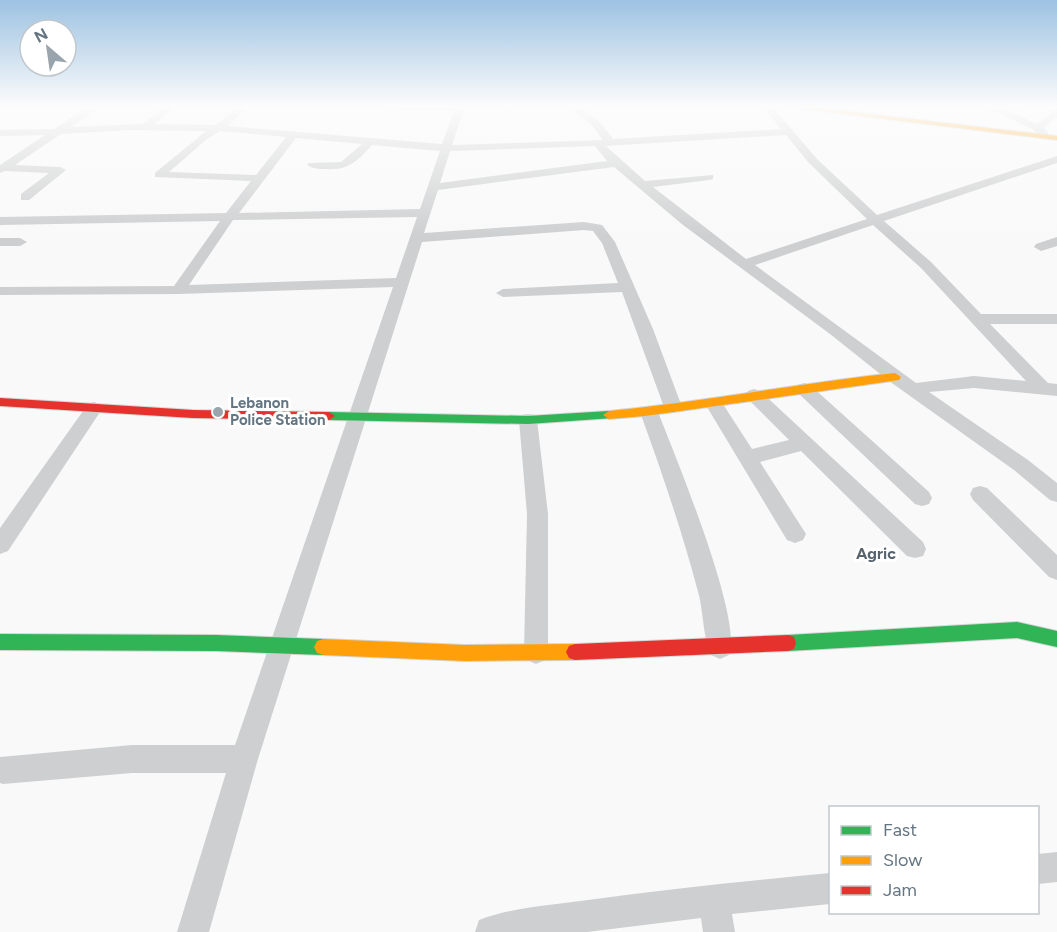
<svg xmlns="http://www.w3.org/2000/svg" width="1057" height="932" font-family="Figtree,sans-serif">
	<style>
		.lines { fill: none; stroke-linecap: round; stroke-linejoin: round }
		.fast-casing { stroke: #d5d6d7; stroke-width: 2 }
		.slow-casing { stroke: #d5d6d7; stroke-width: 2 }
		.jam-casing { stroke: #d5d6d7; stroke-width: 2 }
		.street { fill: #cecfd0; fill-rule: evenodd }
		.fast { fill: #30b455; fill-rule: evenodd }
		.slow { fill: #ff9f0a; fill-rule: evenodd }
		.jam { fill: #e5322d; fill-rule: evenodd }
		.poi-dot { fill: #99a4ac; stroke: #fff; stroke-width: 2 }
		.labels { text-anchor: middle; dominant-baseline: central; stroke-width: 6; stroke-linejoin: round; paint-order: stroke }
		.poi-label { font-size: 15px; font-weight: bold; fill: #657683; stroke: #fff; text-anchor: start }
		.neighbourhood-label { font-size: 16px; font-weight: bold; fill: #57646e; stroke: #fff }
	</style>
	<rect width="100%" height="100%" fill="#f9f9f9"/>
	<g class="lines">
		<!-- fast casing -->
		<g class="fast-casing">
			<path id="fast" d="M 609,411 L 615,415 L 613,418 L 528,424 L 329,420 L 323,416 L 329,412 L 528,416 Z
				M 1017,622 L 1057,631 L 1057,647 L 1017,638 L 788,651 L 782,649 L 780,643 L 782,637 L 788,635 Z
				M 0,634 L 216,635 L 323,639 L 329,641 L 332,647 L 329,653 L 323,655 L 216,651 L 0,650 Z"/>
		</g>
		<!-- slow casing -->
		<g class="slow-casing">
			<path id="slow" d="M 779,106 L 801,106 L 1057,136 L 1057,140 Z
				M 895,373 L 901,377 L 899,380 L 645,416 L 609,419 L 603,415 L 609,411 C 705,402 799,383 895,373 Z
				M 323,639 L 465,645 L 575,644 L 581,646 L 584,652 L 581,658 L 575,660 L 465,661 L 323,655 L 317,653 L 314,647 L 317,641 Z"/>
		</g>
		<!-- jam casing -->
		<g class="jam-casing">
			<path id="jam" d="M 0,398 L 193,410 L 329,412 L 335,416 L 329,420 L 193,418 L 0,406 Z
				M 788,635 L 794,637 L 796,643 L 794,649 L 788,651 L 575,660 L 569,658 L 566,652 L 569,646 L 575,644 Z"/>
		</g>
		<!-- street -->
		<path class="street" d="M 89,106 L 101,106 L 71,127 L 142,124 L 166,106 L 177,106 L 155,124 L 216,125 L 239,106 L 250,106 L 227,126 L 442,144 L 454,111 L 379,109 L 374,106 L 465,106 L 452,145 L 603,140 L 590,123 L 565,106 C 587,106 601,122 613,139 L 781,129 L 762,106 L 772,106 L 817,159 L 877,215 L 1057,156 L 1057,163 L 884,221 L 931,262 L 981,314 L 1057,314 L 1057,324 L 990,324 L 1048,383 L 1057,384 L 1057,396 L 974,388 L 929,392 L 1028,460 L 1057,483 L 1057,502 L 1050,500 L 1014,470 L 889,381 L 830,334 L 683,225 L 614,167 L 438,190 L 424,233 L 584,222 L 602,225 L 615,242 L 653,329 L 682,407 L 679,411 L 673,413 L 667,411 L 664,407 L 622,292 L 503,297 L 496,293 L 503,289 L 618,283 L 602,243 L 593,231 L 584,230 L 422,242 L 258,759 L 209,932 L 177,932 L 226,773 L 132,773 L 3,784 L 0,783 L 0,757 L 132,745 L 235,745 L 393,287 L 178,294 L 0,295 L 0,287 L 174,286 L 220,221 L 0,225 L 0,217 L 226,213 L 251,181 L 155,177 L 155,173 L 206,131 L 129,130 L 61,134 L 15,165 L 60,167 L 66,170 L 29,200 L 21,200 L 21,194 L 49,173 L 5,171 L 0,173 L 0,165 L 45,135 L 0,136 L 0,130 L 54,129 ZM 220,131 L 286,137 L 256,175 L 169,172 L 207,139 ZM 786,135 L 809,163 L 867,219 L 746,259 L 653,187 L 709,180 L 713,179 L 713,175 L 645,181 L 606,146 ZM 296,138 L 362,144 L 341,162 L 309,163 L 307,165 C 313,169 319,169 326,169 C 348,171 359,160 372,145 L 440,151 L 420,209 L 239,213 ZM 595,146 L 607,161 L 440,183 L 450,151 ZM 417,217 L 396,278 L 189,285 L 233,220 ZM 873,225 L 921,268 L 1026,381 L 974,376 L 916,383 L 755,265 Z
			M 984,106 L 997,106 L 1037,124 L 1057,109 L 1057,117 L 1044,128 L 1051,137 L 1042,139 L 1034,130 Z
			M 1057,237 L 1057,246 L 1041,251 L 1034,247 L 1036,244 Z
			M 0,238 L 20,238 L 27,242 L 20,246 L 0,246 Z
			M 804,383 L 810,385 L 929,492 L 932,498 L 929,504 L 922,506 L 915,504 L 798,393 L 795,389 L 798,385 Z
			M 754,389 L 760,391 L 923,542 L 926,549 L 923,556 L 915,558 L 907,556 L 801,451 L 760,462 L 806,534 L 803,540 L 795,543 L 787,540 L 704,402 L 707,398 L 719,398 L 752,449 L 789,440 L 748,399 L 745,395 L 748,391 Z
			M 94,402 L 100,404 L 103,408 L 100,412 L 8,551 L 0,554 L 0,528 L 88,404 Z
			M 649,406 L 655,408 L 658,412 C 674,453 744,621 729,655 L 720,659 L 711,655 C 702,635 704,610 697,588 C 681,528 661,470 640,412 L 643,408 Z
			M 528,414 L 534,415 L 537,420 L 548,514 L 548,652 L 545,660 L 536,664 L 527,660 L 524,652 L 527,514 L 519,420 L 522,415 Z
			M 980,486 L 987,488 L 1057,555 L 1057,580 L 1049,577 L 973,500 L 970,494 L 973,488 Z
			M 1057,852 L 1057,882 L 1038,884 L 1038,854 Z
			M 830,873 L 830,904 L 732,914 L 735,932 L 703,932 L 701,918 L 587,932 L 475,932 L 479,920 C 512,907 553,905 588,900 C 668,889 749,881 830,873 Z"/>
		<!-- fast -->
		<use href="#fast" class="fast"/>
		<!-- slow -->
		<use href="#slow" class="slow"/>
		<!-- jam -->
		<use href="#jam" class="jam"/>
	</g>
	<!-- sky -->
	<linearGradient id="sky" x2="0" y2="1"><stop stop-color="#9dc2e2"/><stop offset="0.45" stop-color="#fcfcfc"/><stop offset="1" stop-color="#fcfcfc" stop-opacity="0"/></linearGradient>
	<rect width="1057" height="237" fill="url(#sky)"/>
	<!-- markers -->
	<circle class="poi-dot" cx="218" cy="412" r="6"/>
	<g class="labels">
		<!-- poi labels -->
		<g class="poi-label">
			<text x="230" y="403">Lebanon<tspan x="230" dy="17">Police Station</tspan></text>
		</g>
		<!-- neighbourhood labels -->
		<g class="neighbourhood-label">
			<text x="876" y="553">Agric</text>
		</g>
	</g>
	<!-- legend -->
	<rect x="829" y="806" width="210" height="108" fill="#ffffff" stroke="#c1c8cd" stroke-width="1.5"/>
	<rect x="841" y="826" width="30" height="9" fill="#30b455" stroke="#c1c8cd" stroke-width="1.5"/>
	<text x="883" y="836" font-size="18" fill="#657683">Fast</text>
	<rect x="841" y="856" width="30" height="9" fill="#ff9f0a" stroke="#c1c8cd" stroke-width="1.5"/>
	<text x="883" y="866" font-size="18" fill="#657683">Slow</text>
	<rect x="841" y="886" width="30" height="9" fill="#e5322d" stroke="#c1c8cd" stroke-width="1.5"/>
	<text x="883" y="896" font-size="18" fill="#657683">Jam</text>
	<!-- north arrow -->
	<g transform="translate(48 48) rotate(331)"><circle r="28" fill="#ffffff" stroke="#c1c8cd" stroke-width="1.5"/>
	<path d="M0-4.5L10 22L0 15L-10 22Z" fill="#99a4ac"/>
	<text y="-9" font-size="16" font-weight="bold" text-anchor="middle" fill="#657683">N</text>
	</g>
</svg>
